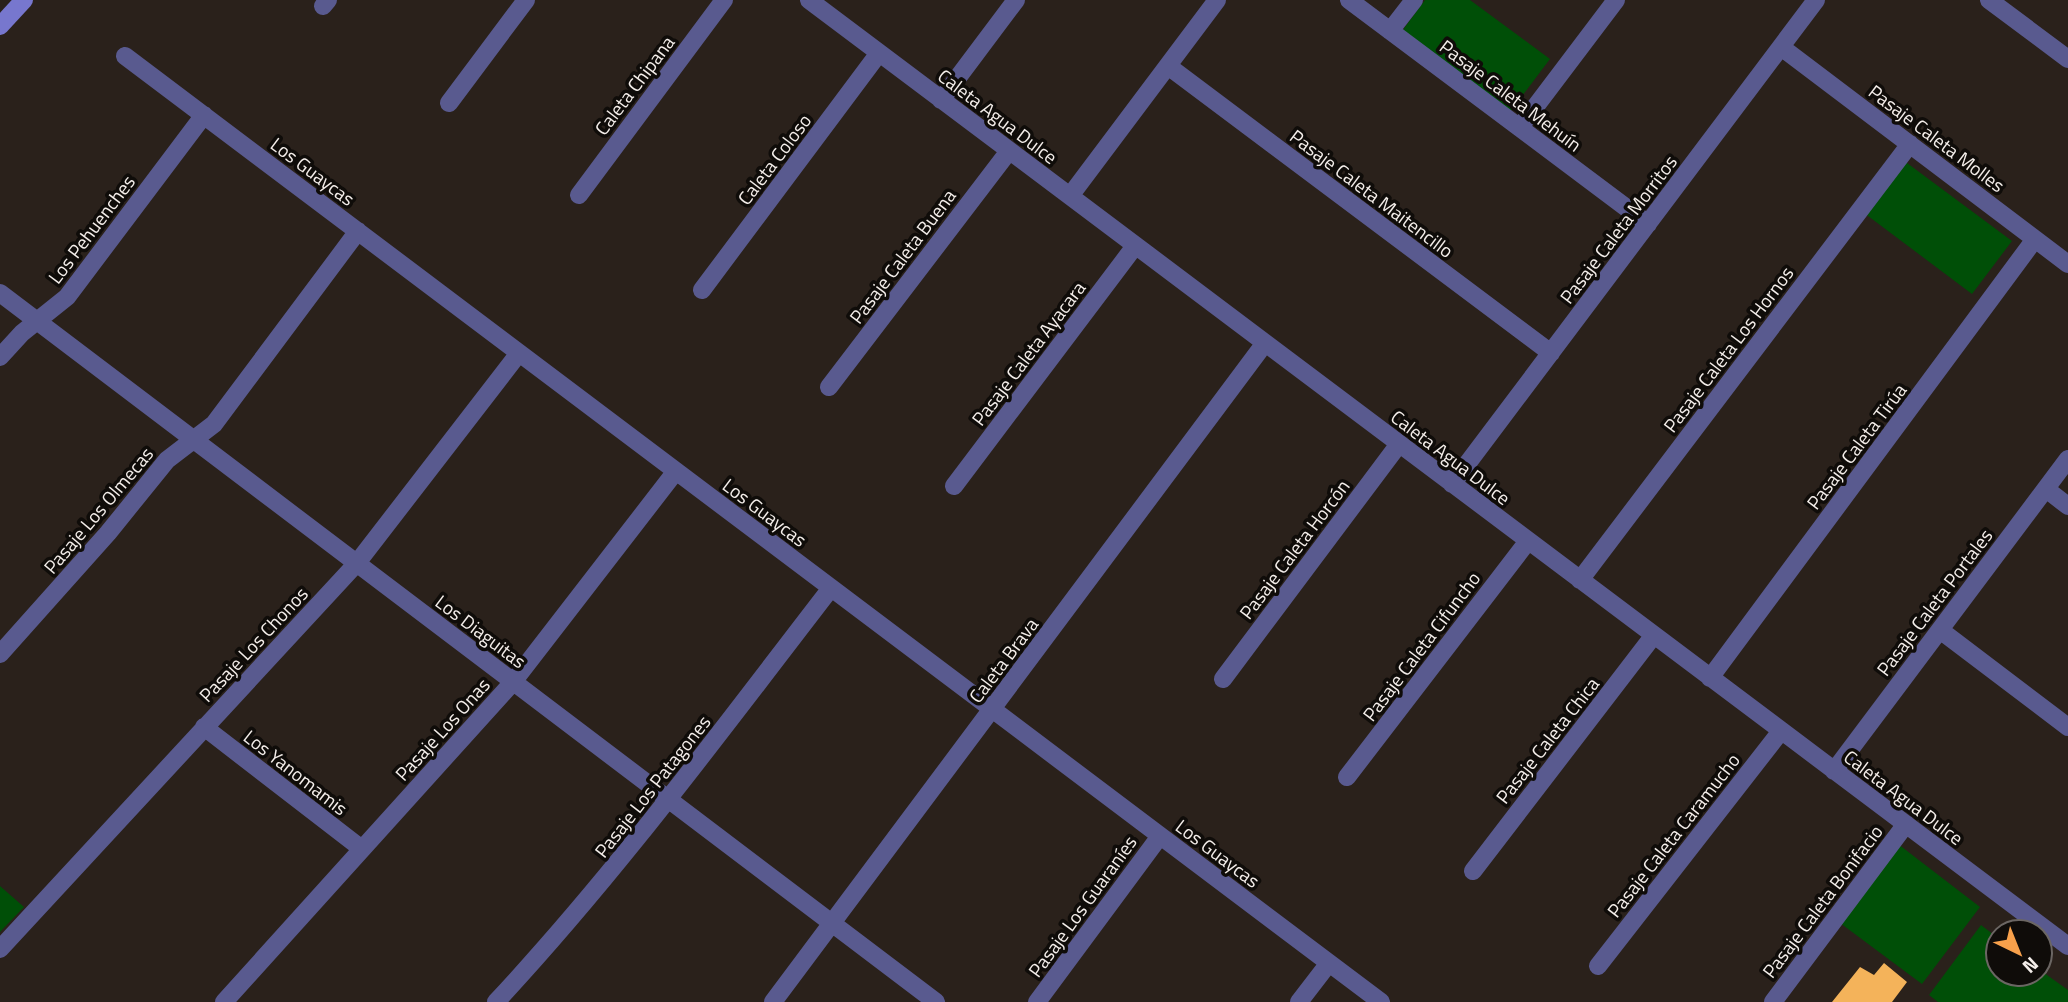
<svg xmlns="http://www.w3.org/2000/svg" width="2068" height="1002" font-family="'Titillium Web',sans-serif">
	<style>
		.green { fill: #004f07 }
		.building { fill: #f4b35a }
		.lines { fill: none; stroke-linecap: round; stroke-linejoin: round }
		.minor { stroke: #595a8f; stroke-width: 18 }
		.secondary { stroke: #7777ce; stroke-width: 18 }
		.labels { text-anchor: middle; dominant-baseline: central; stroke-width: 7; stroke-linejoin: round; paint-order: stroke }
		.street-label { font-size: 19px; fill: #f4eeea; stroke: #0f0c09 }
	</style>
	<rect width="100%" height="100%" fill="#2a211b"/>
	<!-- green -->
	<path class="green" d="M 1425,0 L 1470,0 L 1550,59 L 1510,112 L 1402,31 Z
		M 1903,160 L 2012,241 L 1972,294 L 1864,213 Z
		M 1898,844 L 1980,907 L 1922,984 L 1840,923 Z
		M 0,886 L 24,907 L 0,932 Z
		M 1981,925 L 1998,938 L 1998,974 L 2040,974 L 2040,970 L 2068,990 L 2068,1002 L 1938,1002 L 1929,995 Z"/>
	<!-- building -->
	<path class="building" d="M 1884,963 L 1907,982 L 1892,1002 L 1832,1002 L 1860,967 L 1874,975 Z"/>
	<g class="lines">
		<!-- minor -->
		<path class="minor" d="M 809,0 L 2068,946
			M 1349,0 L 1648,224
			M 1989,0 L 2068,59
			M 323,6 L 328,0
			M 1390,31 L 1414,0
			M 1781,47 L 2068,264
			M 125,56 L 1381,1002
			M 1168,66 L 1551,353
			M 941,100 L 1016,0
			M 449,103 L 526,0
			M 1520,127 L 1616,0
			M 579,195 L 724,0
			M 1070,196 L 1217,0
			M 702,290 L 879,53
			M 0,293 L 936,1002
			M 0,357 L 22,333 L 67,297 L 204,115
			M 829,387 L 1009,151
			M 1452,484 L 1816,0
			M 954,486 L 1135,246
			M 2046,489 L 2068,506
			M 1580,580 L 1910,144
			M 1940,630 L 2068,727
			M 0,654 L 108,533 L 167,460 L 214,424 L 358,231
			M 1710,678 L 2035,239
			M 1223,679 L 1399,444
			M 204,727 L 362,849
			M 1834,771 L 2068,459
			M 1347,777 L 1528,541
			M 1473,871 L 1654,635
			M 0,949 L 357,563 L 519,353
			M 1598,966 L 1781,731
			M 224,1002 L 513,682 L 676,471
			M 496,1002 C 618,871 722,729 831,588
			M 773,1002 L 1265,343
			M 1037,1002 L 1160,836
			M 1299,1002 L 1329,963
			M 1773,1002 L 1906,824"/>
		<!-- secondary -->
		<path class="secondary" d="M 0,26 L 24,0"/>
	</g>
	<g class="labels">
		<!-- street labels -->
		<g class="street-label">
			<text transform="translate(634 85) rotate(-53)">Caleta Chipana</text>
			<text transform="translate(1511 95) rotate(37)">Pasaje Caleta Mehuín</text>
			<text transform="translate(998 116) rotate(37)">Caleta Agua Dulce</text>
			<text transform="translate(1937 138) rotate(37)">Pasaje Caleta Molles</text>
			<text transform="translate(774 159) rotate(-53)">Caleta Coloso</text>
			<text transform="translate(313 171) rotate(37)">Los Guaycas</text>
			<text transform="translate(1372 193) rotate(37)">Pasaje Caleta Maitencillo</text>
			<text transform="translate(91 229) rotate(-53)">Los Pehuenches</text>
			<text transform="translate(1618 229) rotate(-53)">Pasaje Caleta Morritos</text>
			<text transform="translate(902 256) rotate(-53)">Pasaje Caleta Buena</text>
			<text transform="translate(1728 349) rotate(-53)">Pasaje Caleta Los Hornos</text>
			<text transform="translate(1028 353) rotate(-53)">Pasaje Caleta Ayacara</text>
			<text transform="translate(1856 446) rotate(-53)">Pasaje Caleta Tirúa</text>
			<text transform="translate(1451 457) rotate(37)">Caleta Agua Dulce</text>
			<text transform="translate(98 510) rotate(-50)">Pasaje Los Olmecas</text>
			<text transform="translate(765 512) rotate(37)">Los Guaycas</text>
			<text transform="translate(1294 549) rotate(-53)">Pasaje Caleta Horcón</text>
			<text transform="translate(1934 602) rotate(-53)">Pasaje Caleta Portales</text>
			<text transform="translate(481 631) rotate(37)">Los Diaguitas</text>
			<text transform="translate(253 644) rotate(-47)">Pasaje Los Chonos</text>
			<text transform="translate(1421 646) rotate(-53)">Pasaje Caleta Cifuncho</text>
			<text transform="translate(1003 660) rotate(-53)">Caleta Brava</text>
			<text transform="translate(442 729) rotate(-48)">Pasaje Los Onas</text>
			<text transform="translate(1547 740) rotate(-52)">Pasaje Caleta Chica</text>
			<text transform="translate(296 772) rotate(38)">Los Yanomamis</text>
			<text transform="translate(652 786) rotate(-52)">Pasaje Los Patagones</text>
			<text transform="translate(1904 797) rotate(37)">Caleta Agua Dulce</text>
			<text transform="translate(1673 835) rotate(-52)">Pasaje Caleta Caramucho</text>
			<text transform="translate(1218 853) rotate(37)">Los Guaycas</text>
			<text transform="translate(1822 901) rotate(-53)">Pasaje Caleta Bonifacio</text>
			<text transform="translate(1082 906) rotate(-54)">Pasaje Los Guaraníes</text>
		</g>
	</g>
	<!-- north arrow -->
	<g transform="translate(2019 953) rotate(137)"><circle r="33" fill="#0f0c09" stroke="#6b6663" stroke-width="2"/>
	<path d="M0-5L12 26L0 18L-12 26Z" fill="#f8a14b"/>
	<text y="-10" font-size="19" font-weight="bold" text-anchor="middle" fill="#f4eeea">N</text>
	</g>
</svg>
